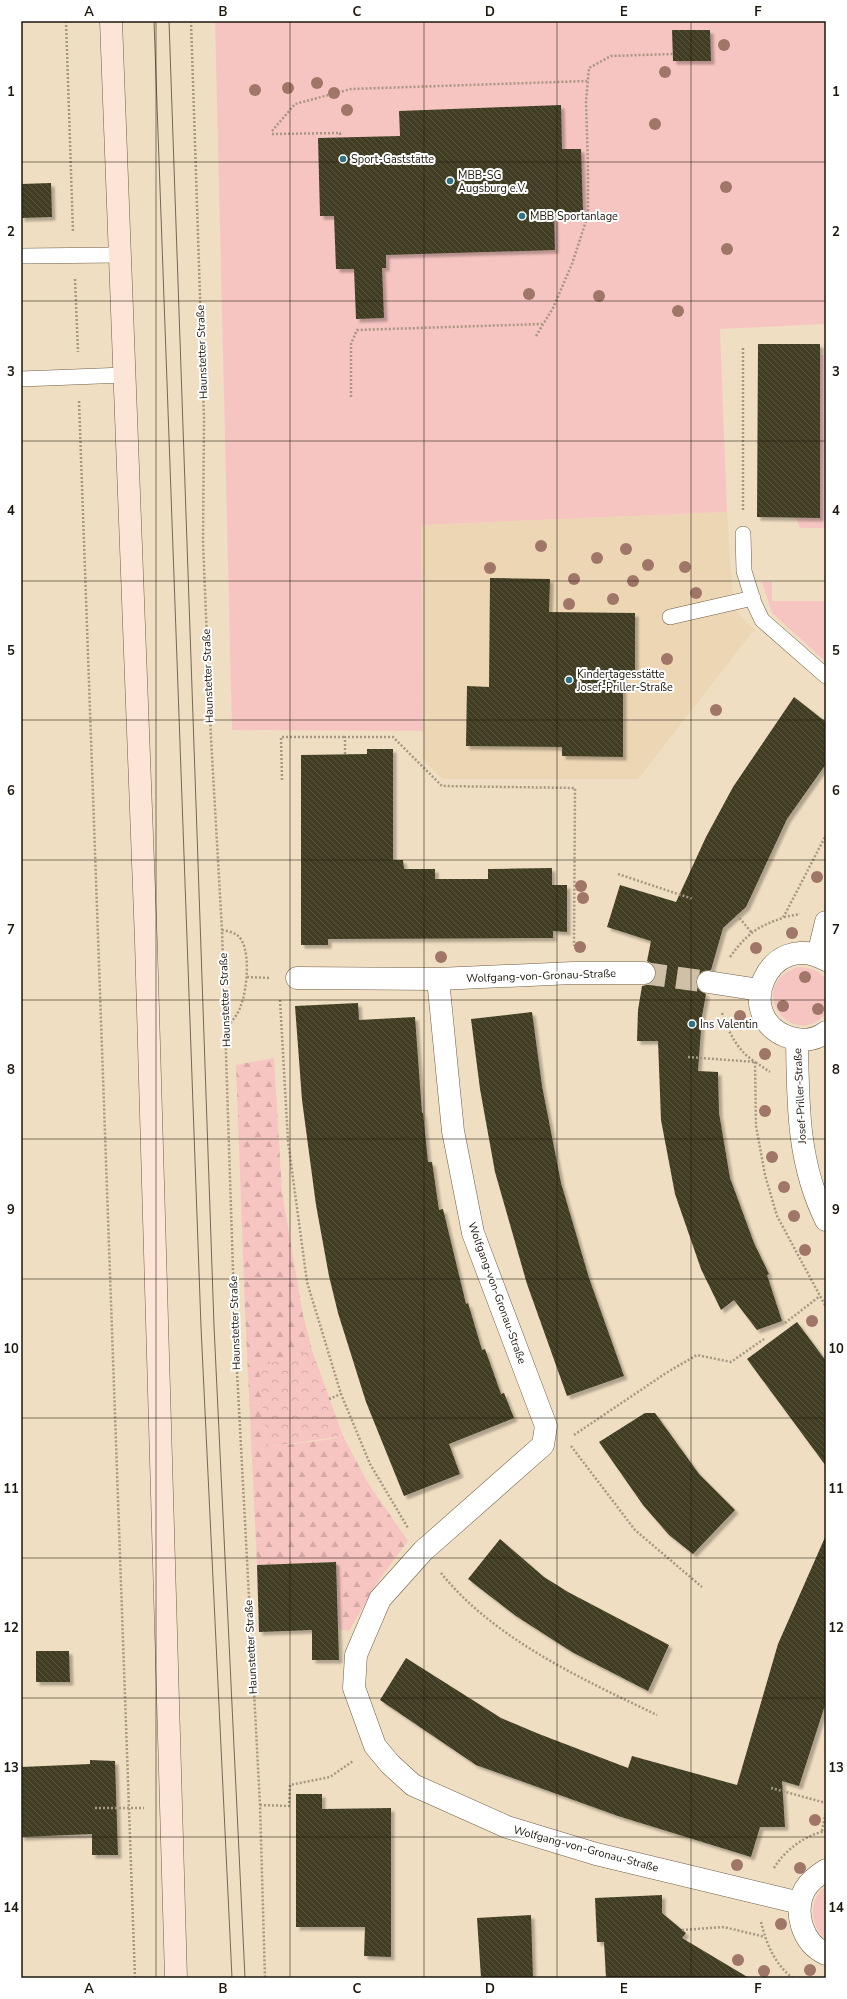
<svg xmlns="http://www.w3.org/2000/svg" width="847" height="1999" font-family="'Nunito Sans',sans-serif">
	<style>
		.built { fill: #edd6b3 }
		.grass { fill: #f7c5c1 }
		.forest { fill: url(#forest-firs) }
		.park { fill: url(#park-crowns) }
		.building { fill: url(#building-back-hatch); filter: url(#shadow) }
		.lines { fill: none; stroke-linecap: round; stroke-linejoin: round }
		.minor-tunnel { stroke: #d0c0a7; stroke-width: 22; stroke-dasharray: 22 11; stroke-linecap: butt }
		.service-casing { stroke: #6f5e46; stroke-width: 16 }
		.minor-casing { stroke: #6f5e46; stroke-width: 23 }
		.secondary-casing { stroke: #6f5e46; stroke-width: 23 }
		.path { stroke: #a59781; stroke-width: 2.5; stroke-dasharray: 2 2; stroke-linecap: butt }
		.service { stroke: #fff; stroke-width: 15 }
		.minor { stroke: #fff; stroke-width: 22 }
		.secondary { stroke: #fce5d7; stroke-width: 22 }
		.tram { stroke: #736857; stroke-width: 1 }
		.tree { fill: #a07668 }
		.grid { fill: none; stroke: #1d170d; stroke-width: 1; stroke-opacity: 0.55 }
		.poi-dot { fill: #2e7382; stroke: #fff; stroke-width: 1.5 }
		.labels { text-anchor: middle; dominant-baseline: central; stroke-width: 4; stroke-linejoin: round; paint-order: stroke }
		.poi-label { font-size: 11px; fill: #1d170d; stroke: #fff; text-anchor: start }
		.street-label { font-size: 11px; fill: #1d170d; stroke: #fff }
		.neatline { fill: none; stroke: #1d170d; stroke-width: 1.5 }
		.grid-label { font-size: 13px; text-anchor: middle; font-weight: bold; fill: #1d170d }
	</style>
	<defs>
		<pattern id="forest-firs" width="22" height="20" patternUnits="userSpaceOnUse"><rect width="22" height="20" fill="#f7c5c1"/><path d="M5 1l3.5 6h-7zM16 11l3.5 6h-7z" fill="#d3a8a5"/></pattern>
		<pattern id="park-crowns" width="20" height="18" patternUnits="userSpaceOnUse"><rect width="20" height="18" fill="#f7c5c1"/><path d="M2 6a3 3 0 1 1 6 0M12 15a3 3 0 1 1 6 0" fill="none" stroke="#d3a8a5"/></pattern>
		<pattern id="building-back-hatch" width="6" height="6" patternUnits="userSpaceOnUse"><rect width="6" height="6" fill="#403e23"/><path d="M-1 5l2 2M0 0l6 6M5-1l2 2" fill="none" stroke="#595740"/></pattern>
		<filter id="shadow"><feDropShadow dx="3.5" dy="3.5" stdDeviation="1" flood-color="#0004"/></filter>
	</defs>
	<rect width="100%" height="100%" fill="#f0dec2"/>
	<!-- built -->
	<path class="built" d="M 727,512 L 733,602 L 737,612 L 746,622 L 755,629 L 638,779 L 443,779 L 423,760 L 421,525 Z"/>
	<!-- grass -->
	<path class="grass" d="M 215,21 L 826,21 L 826,324 L 720,329 L 727,512 L 421,525 L 423,731 L 232,730 Z
		M 820,355 L 826,355 L 826,528 L 800,528 L 796,518 L 820,518 Z
		M 762,582 L 772,582 L 772,601 L 826,601 L 826,662 L 772,613 Z
		M 798,967 C 809,967 819,970 826,980 L 826,1013 C 793,1053 742,986 798,967 Z
		M 826,1886 L 826,1939 C 809,1927 809,1897 826,1886 Z"/>
	<!-- forest -->
	<path class="forest" d="M 274,1058 L 282,1192 L 303,1315 L 312,1350 L 260,1367 L 267,1447 L 325,1440 L 343,1436 L 368,1483 L 408,1541 L 379,1580 L 349,1631 L 339,1629 L 336,1562 L 257,1565 L 245,1311 L 236,1065 Z"/>
	<!-- park -->
	<path class="park" d="M 312,1350 L 343,1436 L 267,1447 L 259,1367 Z"/>
	<!-- building -->
	<path class="building" d="M 672,30 L 710,30 L 711,61 L 673,61 Z
		M 561,105 L 562,149 L 581,149 L 583,212 L 554,213 L 555,250 L 386,255 L 386,268 L 382,268 L 384,318 L 356,319 L 354,269 L 336,269 L 334,216 L 320,216 L 318,138 L 400,136 L 399,111 Z
		M 51,183 L 52,217 L 21,218 L 21,184 Z
		M 758,344 L 820,344 L 820,518 L 757,517 Z
		M 490,578 L 550,579 L 549,612 L 635,613 L 635,672 L 623,672 L 623,757 L 562,756 L 562,747 L 466,746 L 467,686 L 489,687 Z
		M 794,697 L 826,722 L 826,764 L 787,819 L 746,907 L 723,928 L 711,970 L 703,971 L 698,975 L 696,980 L 697,987 L 700,991 L 706,994 L 702,1016 L 698,1071 L 718,1072 L 719,1113 L 730,1178 L 754,1243 L 769,1274 L 767,1275 L 782,1321 L 757,1330 L 734,1300 L 721,1310 L 701,1269 L 675,1194 L 661,1120 L 658,1041 L 637,1041 L 638,1010 L 642,986 L 651,984 L 655,979 L 656,973 L 655,966 L 647,961 L 651,941 L 607,927 L 620,885 L 676,902 L 706,837 L 733,787 Z
		M 367,749 L 393,749 L 393,860 L 403,860 L 404,869 L 435,869 L 435,879 L 488,879 L 488,869 L 552,868 L 552,885 L 567,885 L 567,932 L 553,931 L 553,938 L 328,939 L 328,945 L 301,945 L 301,755 L 367,754 Z
		M 358,1003 L 359,1020 L 415,1017 L 422,1113 L 423,1113 L 428,1162 L 432,1162 L 439,1210 L 443,1209 L 466,1304 L 468,1303 L 482,1350 L 485,1349 L 501,1394 L 504,1393 L 514,1418 L 449,1444 L 460,1474 L 404,1496 L 366,1402 L 338,1313 L 329,1276 L 316,1205 L 302,1100 L 295,1006 Z
		M 532,1012 L 542,1086 L 561,1183 L 589,1278 L 624,1376 L 567,1396 L 527,1284 L 495,1172 L 480,1089 L 471,1019 Z
		M 797,1322 L 826,1361 L 826,1466 L 747,1359 Z
		M 645,1413 L 655,1413 L 699,1474 L 735,1510 L 693,1554 L 669,1535 L 643,1505 L 599,1442 Z
		M 826,1535 L 826,1702 L 799,1786 L 782,1781 L 785,1827 L 760,1827 L 751,1857 L 618,1816 L 476,1765 L 380,1700 L 406,1658 L 501,1718 L 539,1734 L 628,1768 L 632,1756 L 737,1785 L 778,1644 Z
		M 500,1539 L 544,1577 L 568,1592 L 669,1645 L 648,1691 L 572,1652 L 516,1616 L 468,1579 Z
		M 336,1562 L 339,1660 L 312,1660 L 312,1630 L 259,1632 L 257,1565 Z
		M 36,1651 L 69,1651 L 70,1682 L 36,1682 Z
		M 90,1760 L 115,1761 L 118,1855 L 92,1855 L 92,1834 L 21,1837 L 21,1767 L 90,1764 Z
		M 296,1794 L 322,1794 L 322,1809 L 391,1808 L 391,1957 L 364,1956 L 365,1927 L 296,1927 Z
		M 662,1895 L 662,1913 L 686,1933 L 682,1938 L 749,1978 L 606,1978 L 604,1942 L 597,1942 L 595,1898 Z
		M 531,1915 L 533,1978 L 481,1978 L 477,1918 Z"/>
	<g class="lines">
		<!-- minor-tunnel -->
		<path class="minor-tunnel" d="M 644,973 L 708,982"/>
		<!-- service casing -->
		<g class="service-casing">
			<path id="service" d="M 21,256 L 119,255
				M 21,379 L 125,375
				M 743,534 L 744,571 L 754,603 L 762,620 L 826,676
				M 670,617 L 753,598"/>
		</g>
		<!-- minor casing -->
		<g class="minor-casing">
			<path id="minor" d="M 818,955 L 826,922
				M 826,960 C 769,927 729,1019 791,1038 C 803,1041 816,1040 826,1032
				M 297,978 L 438,979 L 573,973 L 644,973
				M 438,979 L 453,1131 L 473,1233 L 546,1426 L 543,1445 L 423,1551 L 380,1599 L 356,1655 L 354,1688 L 375,1746 L 390,1764 L 413,1785 L 507,1827 L 596,1854 L 800,1903
				M 708,982 L 760,990
				M 797,1039 C 798,1102 797,1162 826,1220
				M 826,1870 C 818,1875 810,1881 805,1889 C 793,1912 802,1943 826,1954"/>
		</g>
		<!-- secondary casing -->
		<g class="secondary-casing">
			<path id="secondary" d="M 111,21 L 146,941 L 176,1978"/>
		</g>
		<!-- path -->
		<path class="path" d="M 66,21 L 73,232
			M 191,21 L 204,419 L 203,542 L 211,738 L 222,930 L 235,1333 L 260,1805 L 265,1978
			M 272,131 L 295,104 L 351,89 L 587,81
			M 272,134 L 340,133 L 340,137
			M 75,279 L 78,352
			M 536,336 L 553,308 L 572,264 L 588,215 L 588,168 L 586,101 L 589,68 L 611,56 L 673,54
			M 743,348 L 743,511
			M 351,397 L 351,344 L 357,330 L 542,324
			M 79,401 L 135,1978
			M 345,754 L 345,737 L 393,737 L 442,786 L 575,788 L 574,946
			M 282,780 L 281,737 L 345,737
			M 618,874 L 693,899
			M 737,915 L 752,933
			M 784,917 L 800,914
			M 222,930 C 227,931 233,932 237,935 C 252,946 247,990 241,1005 C 238,1015 232,1021 226,1028
			M 730,957 C 746,935 757,926 783,918 L 826,835
			M 247,977 L 270,978
			M 280,1000 L 288,1141 L 307,1282 L 341,1394 L 370,1464 L 408,1528
			M 722,1013 C 729,1033 737,1050 755,1062 L 756,1126 L 765,1175 L 777,1216 L 826,1307
			M 688,1057 L 755,1062 L 770,1072
			M 785,1323 L 820,1296
			M 329,1399 L 341,1394
			M 574,1435 L 666,1373 L 697,1355 L 731,1362 L 764,1339
			M 571,1446 L 635,1530 L 702,1587
			M 441,1573 C 494,1639 582,1679 657,1715
			M 771,1788 L 826,1803
			M 260,1805 L 289,1806 L 290,1785 L 330,1777 L 353,1761
			M 95,1808 L 144,1808
			M 822,1831 L 826,1811
			M 774,1868 C 785,1850 805,1835 826,1831
			M 761,1922 C 766,1943 775,1965 793,1978
			M 682,1930 L 724,1927 L 765,1937"/>
		<!-- service -->
		<use href="#service" class="service"/>
		<!-- minor -->
		<use href="#minor" class="minor"/>
		<!-- secondary -->
		<use href="#secondary" class="secondary"/>
		<!-- tram -->
		<path class="tram" d="M 154,21 L 201,1327 L 232,1978
			M 169,21 L 214,1326 L 245,1978"/>
	</g>
	<!-- trees -->
	<g class="tree">
		<circle cx="724" cy="45" r="6"/>
		<circle cx="665" cy="72" r="6"/>
		<circle cx="317" cy="83" r="6"/>
		<circle cx="288" cy="88" r="6"/>
		<circle cx="255" cy="90" r="6"/>
		<circle cx="334" cy="93" r="6"/>
		<circle cx="347" cy="110" r="6"/>
		<circle cx="655" cy="124" r="6"/>
		<circle cx="726" cy="187" r="6"/>
		<circle cx="727" cy="249" r="6"/>
		<circle cx="529" cy="294" r="6"/>
		<circle cx="599" cy="296" r="6"/>
		<circle cx="678" cy="311" r="6"/>
		<circle cx="541" cy="546" r="6"/>
		<circle cx="626" cy="549" r="6"/>
		<circle cx="597" cy="558" r="6"/>
		<circle cx="648" cy="565" r="6"/>
		<circle cx="685" cy="567" r="6"/>
		<circle cx="490" cy="568" r="6"/>
		<circle cx="574" cy="579" r="6"/>
		<circle cx="633" cy="581" r="6"/>
		<circle cx="696" cy="593" r="6"/>
		<circle cx="613" cy="599" r="6"/>
		<circle cx="569" cy="604" r="6"/>
		<circle cx="667" cy="659" r="6"/>
		<circle cx="716" cy="710" r="6"/>
		<circle cx="817" cy="877" r="6"/>
		<circle cx="581" cy="886" r="6"/>
		<circle cx="583" cy="898" r="6"/>
		<circle cx="792" cy="933" r="6"/>
		<circle cx="580" cy="947" r="6"/>
		<circle cx="756" cy="948" r="6"/>
		<circle cx="441" cy="957" r="6"/>
		<circle cx="805" cy="977" r="6"/>
		<circle cx="783" cy="1006" r="6"/>
		<circle cx="818" cy="1009" r="6"/>
		<circle cx="740" cy="1016" r="6"/>
		<circle cx="765" cy="1054" r="6"/>
		<circle cx="765" cy="1111" r="6"/>
		<circle cx="772" cy="1157" r="6"/>
		<circle cx="784" cy="1187" r="6"/>
		<circle cx="794" cy="1216" r="6"/>
		<circle cx="805" cy="1250" r="6"/>
		<circle cx="812" cy="1321" r="6"/>
		<circle cx="815" cy="1820" r="6"/>
		<circle cx="737" cy="1865" r="6"/>
		<circle cx="800" cy="1868" r="6"/>
		<circle cx="781" cy="1924" r="6"/>
		<circle cx="738" cy="1960" r="6"/>
		<circle cx="810" cy="1970" r="6"/>
		<circle cx="764" cy="1971" r="6"/>
	</g>
	<!-- grid -->
	<path class="grid" d="M 156,21 L 156,1978M 290,21 L 290,1978M 424,21 L 424,1978M 557,21 L 557,1978M 691,21 L 691,1978M 21,162 L 826,162M 21,301 L 826,301M 21,441 L 826,441M 21,581 L 826,581M 21,720 L 826,720M 21,860 L 826,860M 21,1000 L 826,1000M 21,1139 L 826,1139M 21,1279 L 826,1279M 21,1418 L 826,1418M 21,1558 L 826,1558M 21,1698 L 826,1698M 21,1837 L 826,1837"/>
	<!-- markers -->
	<g class="poi-dot">
		<circle cx="343" cy="159" r="4"/>
		<circle cx="450" cy="181" r="4"/>
		<circle cx="522" cy="216" r="4"/>
		<circle cx="569" cy="680" r="4"/>
		<circle cx="692" cy="1024" r="4"/>
	</g>
	<g class="labels">
		<!-- poi labels -->
		<g class="poi-label">
			<text x="351" y="159">Sport-Gaststätte</text>
			<text x="458" y="175">MBB-SG<tspan x="458" dy="13">Augsburg e.V.</tspan></text>
			<text x="530" y="216">MBB Sportanlage</text>
			<text x="577" y="674">Kindertagesstätte<tspan x="577" dy="13">Josef-Priller-Straße</tspan></text>
			<text x="700" y="1024">Ins Valentin</text>
		</g>
		<!-- street labels -->
		<g class="street-label">
			<text transform="translate(202 352) rotate(-92)">Haunstetter Straße</text>
			<text transform="translate(208 676) rotate(-92)">Haunstetter Straße</text>
			<text transform="translate(541 976) rotate(-2)">Wolfgang-von-Gronau-Straße</text>
			<text transform="translate(225 1000) rotate(-92)">Haunstetter Straße</text>
			<text transform="translate(800 1096) rotate(-93)">Josef-Priller-Straße</text>
			<text transform="translate(497 1293) rotate(70)">Wolfgang-von-Gronau-Straße</text>
			<text transform="translate(235 1323) rotate(-92)">Haunstetter Straße</text>
			<text transform="translate(251 1647) rotate(-93)">Haunstetter Straße</text>
			<text transform="translate(586 1849) rotate(15)">Wolfgang-von-Gronau-Straße</text>
		</g>
	</g>
	<!-- border -->
	<rect width="847" height="1999" fill="none" stroke="#ffffff" stroke-width="44"/>
	<rect x="22" y="22" width="803" height="1955" class="neatline"/>
	<g class="grid-label">
		<text x="89" y="16">A</text>
		<text x="223" y="16">B</text>
		<text x="357" y="16">C</text>
		<text x="490" y="16">D</text>
		<text x="624" y="16">E</text>
		<text x="758" y="16">F</text>
		<text x="11" y="96">1</text>
		<text x="836" y="96">1</text>
		<text x="11" y="236">2</text>
		<text x="836" y="236">2</text>
		<text x="11" y="376">3</text>
		<text x="836" y="376">3</text>
		<text x="11" y="515">4</text>
		<text x="836" y="515">4</text>
		<text x="11" y="655">5</text>
		<text x="836" y="655">5</text>
		<text x="11" y="795">6</text>
		<text x="836" y="795">6</text>
		<text x="11" y="934">7</text>
		<text x="836" y="934">7</text>
		<text x="11" y="1074">8</text>
		<text x="836" y="1074">8</text>
		<text x="11" y="1214">9</text>
		<text x="836" y="1214">9</text>
		<text x="11" y="1353">10</text>
		<text x="836" y="1353">10</text>
		<text x="11" y="1493">11</text>
		<text x="836" y="1493">11</text>
		<text x="11" y="1632">12</text>
		<text x="836" y="1632">12</text>
		<text x="11" y="1772">13</text>
		<text x="836" y="1772">13</text>
		<text x="11" y="1912">14</text>
		<text x="836" y="1912">14</text>
		<text x="89" y="1993">A</text>
		<text x="223" y="1993">B</text>
		<text x="357" y="1993">C</text>
		<text x="490" y="1993">D</text>
		<text x="624" y="1993">E</text>
		<text x="758" y="1993">F</text>
	</g>
</svg>
